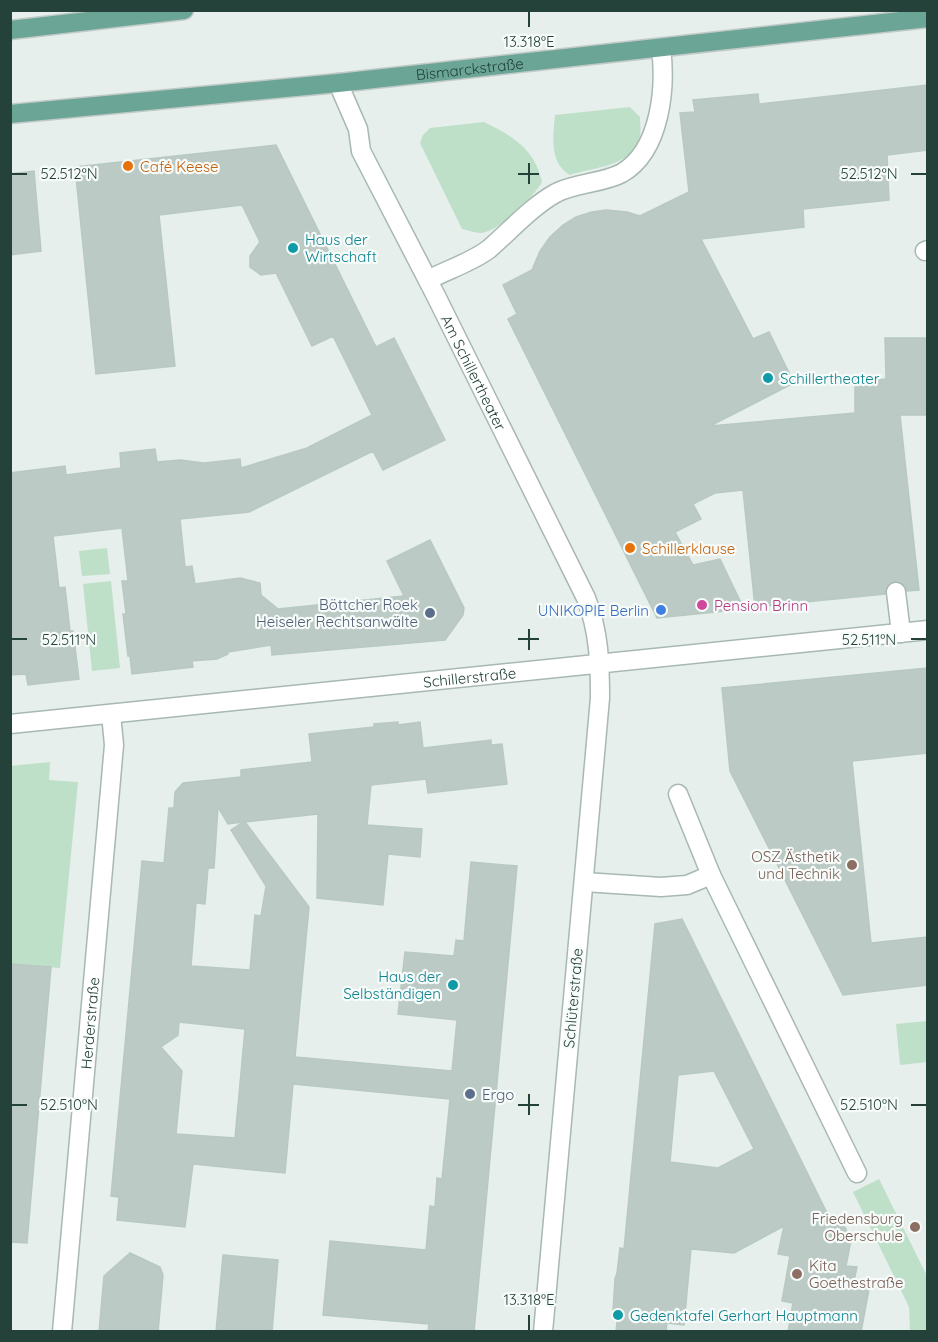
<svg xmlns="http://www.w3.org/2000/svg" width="938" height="1342" font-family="Quicksand,sans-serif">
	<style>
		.green { fill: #bfe0c8 }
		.building { fill: #bbcac4; stroke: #b8c9c2; stroke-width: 1.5; fill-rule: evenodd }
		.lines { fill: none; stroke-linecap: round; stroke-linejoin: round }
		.minor-casing { stroke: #a8b8b2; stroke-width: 21 }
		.major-casing { stroke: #c2cac8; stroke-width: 21 }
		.minor { stroke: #fff; stroke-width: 18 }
		.major { stroke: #6aa596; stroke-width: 18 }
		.ticks { fill: none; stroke: #24423a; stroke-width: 2 }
		.food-dot { fill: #e8710a; stroke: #f7fbf9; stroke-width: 2 }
		.culture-dot { fill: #0f9aa8; stroke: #f7fbf9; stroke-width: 2 }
		.hotel-dot { fill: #d1479c; stroke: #f7fbf9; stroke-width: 2 }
		.shop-dot { fill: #3f7fe0; stroke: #f7fbf9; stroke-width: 2 }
		.service-dot { fill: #5c6f8a; stroke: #f7fbf9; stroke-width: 2 }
		.education-dot { fill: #8d6e63; stroke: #f7fbf9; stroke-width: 2 }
		.labels { text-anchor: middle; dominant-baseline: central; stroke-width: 4.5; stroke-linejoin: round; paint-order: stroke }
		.street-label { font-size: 15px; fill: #24423a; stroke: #f7fbf9 }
		.food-label { font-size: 15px; fill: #c56008; stroke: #f7fbf9; text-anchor: start }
		.culture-label { font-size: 15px; fill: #0d838f; stroke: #f7fbf9; text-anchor: start }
		.service-label { font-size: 15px; fill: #4e5e75; stroke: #f7fbf9; text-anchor: end }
		.hotel-label { font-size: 15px; fill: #b23c85; stroke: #f7fbf9; text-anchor: start }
		.shop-label { font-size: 15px; fill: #366cbe; stroke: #f7fbf9; text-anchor: end }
		.education-label { font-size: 15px; fill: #785e54; stroke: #f7fbf9; text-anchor: end }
		.ticks-label { font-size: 15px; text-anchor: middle; fill: #24423a; stroke: #f7fbf9; stroke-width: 4.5; stroke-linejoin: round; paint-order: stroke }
	</style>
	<rect width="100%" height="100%" fill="#e6efeb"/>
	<!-- green -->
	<path class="green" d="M 630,107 L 640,117 C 640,123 641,131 640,137 C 633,167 593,167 570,175 C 549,163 553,136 555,115 Z
		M 484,122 C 513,136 535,149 542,182 C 534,197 498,232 481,233 C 475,233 468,230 462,229 L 420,143 L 423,135 L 430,128 Z
		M 107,548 L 110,574 L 82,576 L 79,551 Z
		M 111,581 L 120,668 L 92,671 L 83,584 Z
		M 50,762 L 49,780 L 78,782 L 60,968 L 11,964 L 10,766 Z
		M 927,1021 L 927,1062 L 900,1065 L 896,1024 Z
		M 879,1179 L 927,1276 L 927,1331 L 910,1331 L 909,1307 L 853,1192 Z"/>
	<!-- building -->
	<path class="building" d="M 927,85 L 927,150 L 887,155 L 889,200 L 803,209 L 804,227 L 701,239 L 753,339 L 769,332 L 794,383 L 710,426 L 855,413 L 855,380 L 886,379 L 885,338 L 927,338 L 927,415 L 900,415 L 919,590 L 907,591 L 905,585 L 895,581 L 889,583 L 885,594 L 755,607 L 743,490 L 715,493 L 693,504 L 701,519 L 675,532 L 693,565 L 720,559 L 744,609 L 657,618 L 508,319 L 517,314 L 503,285 L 532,270 L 540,251 L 550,237 L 563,225 L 576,217 L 592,212 L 606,210 L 627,212 L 640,216 L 689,192 L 680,113 L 695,112 L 693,100 L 758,94 L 759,104 Z
		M 276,145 L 376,347 L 394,338 L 445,440 L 383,470 L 373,451 L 249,512 L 180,519 L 185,567 L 192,566 L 195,584 L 240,578 L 260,583 L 261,595 L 278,609 L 404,596 L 387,561 L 430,540 L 464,608 L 463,615 L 445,640 L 272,655 L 271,645 L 228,652 L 228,654 L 217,659 L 192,661 L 193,667 L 132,674 L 130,656 L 128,656 L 123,614 L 126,614 L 122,581 L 128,581 L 122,528 L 53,536 L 59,588 L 65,587 L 70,631 L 73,631 L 79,679 L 28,685 L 26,674 L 10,675 L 10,473 L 65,466 L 66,475 L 121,468 L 120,453 L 155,449 L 157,462 L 180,460 L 204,463 L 240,459 L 241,468 L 307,448 L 372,415 L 333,336 L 312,346 L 276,273 L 261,275 L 250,267 L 250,256 L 260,242 L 242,205 L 159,215 L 175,366 L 96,374 L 75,167 Z
		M 34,171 L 41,251 L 10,255 L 10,174 Z
		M 927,668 L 927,753 L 852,761 L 871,943 L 927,937 L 927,985 L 843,995 L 730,771 L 722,688 Z
		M 398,722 L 398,725 L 420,722 L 423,748 L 491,740 L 491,745 L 502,744 L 507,784 L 428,793 L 426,779 L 371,785 L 367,825 L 422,829 L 420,857 L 388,854 L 383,905 L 317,898 L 318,814 L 245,822 L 309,907 L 295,1057 L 452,1071 L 457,1020 L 398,1014 L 405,952 L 454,956 L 456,940 L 464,941 L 471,862 L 517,866 L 474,1332 L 428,1332 L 429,1324 L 323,1315 L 330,1241 L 426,1250 L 430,1206 L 435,1207 L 437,1178 L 442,1179 L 450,1099 L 293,1084 L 285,1173 L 193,1164 L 185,1227 L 117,1220 L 119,1197 L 111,1196 L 142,861 L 164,863 L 169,808 L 174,808 L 175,792 L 183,783 L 241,777 L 241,770 L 312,762 L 309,734 L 374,727 L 374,724 ZM 218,807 L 228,824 L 243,822 L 231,830 L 266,886 L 261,916 L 255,915 L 250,970 L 191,966 L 196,903 L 205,904 L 208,868 L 214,868 ZM 179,1022 L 245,1029 L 235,1138 L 176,1134 L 182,1071 L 161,1047 L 178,1035 Z
		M 682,919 L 828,1215 L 840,1217 L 851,1240 L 846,1266 L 857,1267 L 854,1281 L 870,1284 L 861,1332 L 788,1332 L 793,1303 L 782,1301 L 790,1256 L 778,1254 L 784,1226 L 734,1253 L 691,1249 L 684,1325 L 667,1323 L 666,1332 L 616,1332 L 618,1311 L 613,1311 L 615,1279 L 617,1273 L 620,1248 L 624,1249 L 655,924 ZM 714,1071 L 754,1149 L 718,1168 L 670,1162 L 678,1075 Z
		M 10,964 L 51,967 L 27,1243 L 10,1242 Z
		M 130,1253 L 160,1267 L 163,1275 L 158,1332 L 99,1332 L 104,1276 Z
		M 223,1255 L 278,1260 L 272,1332 L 216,1332 Z"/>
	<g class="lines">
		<!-- minor casing -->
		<g class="minor-casing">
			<g id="minor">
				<path id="s1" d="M 338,83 L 358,129 L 361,151 L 436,296 L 586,598 C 599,631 600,663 600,698 L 543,1332"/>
				<path d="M 925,251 L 928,250"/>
				<path d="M 428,280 C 447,270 472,262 489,249 C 511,230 531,207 556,193 C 575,183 604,183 622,173 C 661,150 666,87 661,48"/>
				<path d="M 896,592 L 901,633"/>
				<path id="s2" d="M 10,724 L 928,630"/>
				<path d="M 711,875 L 857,1173"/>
				<path d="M 584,882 L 661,887 L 687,885 L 711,875 L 678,794"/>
				<path id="s3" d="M 62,1332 L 114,745 L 111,714"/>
			</g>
		</g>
		<!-- major casing -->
		<g class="major-casing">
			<g id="major">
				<path d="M 10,30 L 184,10"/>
				<path id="s4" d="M 10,114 L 338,83 L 928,18"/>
			</g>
		</g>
		<!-- minor -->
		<use href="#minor" class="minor"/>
		<!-- major -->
		<use href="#major" class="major"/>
	</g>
	<!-- ticks -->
	<path class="ticks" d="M 529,12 L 529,27M 529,163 L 529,184M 12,174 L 27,174M 518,174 L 539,174M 911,174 L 926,174M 529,629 L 529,650M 12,639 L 27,639M 518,639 L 539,639M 911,639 L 926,639M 529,1094 L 529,1115M 12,1105 L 27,1105M 518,1105 L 539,1105M 911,1105 L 926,1105M 529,1315 L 529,1330"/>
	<!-- markers -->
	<g class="food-dot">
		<circle cx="128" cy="166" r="6"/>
		<circle cx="630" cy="548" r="6"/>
	</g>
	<g class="culture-dot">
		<circle cx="293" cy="248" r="6"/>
		<circle cx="768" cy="378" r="6"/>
		<circle cx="453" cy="985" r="6"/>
		<circle cx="618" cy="1315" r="6"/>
	</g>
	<circle class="hotel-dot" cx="702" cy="605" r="6"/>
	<circle class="shop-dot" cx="661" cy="610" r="6"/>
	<g class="service-dot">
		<circle cx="430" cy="613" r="6"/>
		<circle cx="470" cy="1094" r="6"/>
	</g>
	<g class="education-dot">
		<circle cx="852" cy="865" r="6"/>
		<circle cx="915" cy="1227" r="6"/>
		<circle cx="797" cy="1274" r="6"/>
	</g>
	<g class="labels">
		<!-- street labels -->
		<g class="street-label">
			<text stroke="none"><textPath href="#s4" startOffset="462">Bismarckstraße</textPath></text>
			<text stroke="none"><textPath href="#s1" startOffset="321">Am Schillertheater</textPath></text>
			<text stroke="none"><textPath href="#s2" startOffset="462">Schillerstraße</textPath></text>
			<text transform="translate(573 998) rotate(-85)">Schlüterstraße</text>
			<text stroke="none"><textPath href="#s3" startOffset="310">Herderstraße</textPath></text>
		</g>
		<!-- food labels -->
		<g class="food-label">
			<text x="140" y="166">Café Keese</text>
			<text x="642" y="548">Schillerklause</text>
		</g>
		<!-- culture labels -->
		<g class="culture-label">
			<text x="305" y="239">Haus der<tspan x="305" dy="17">Wirtschaft</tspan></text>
			<text x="780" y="378">Schillertheater</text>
			<text x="441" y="976" text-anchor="end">Haus der<tspan x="441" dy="17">Selbständigen</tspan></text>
			<text x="630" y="1315">Gedenktafel Gerhart Hauptmann</text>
		</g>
		<!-- service labels -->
		<g class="service-label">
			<text x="418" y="604">Böttcher Roek<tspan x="418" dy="17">Heiseler Rechtsanwälte</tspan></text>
			<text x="482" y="1094" text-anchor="start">Ergo</text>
		</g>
		<!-- hotel labels -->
		<g class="hotel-label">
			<text x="714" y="605">Pension Brinn</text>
		</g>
		<!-- shop labels -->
		<g class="shop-label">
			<text x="649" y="610">UNIKOPIE Berlin</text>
		</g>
		<!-- education labels -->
		<g class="education-label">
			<text x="840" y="856">OSZ Ästhetik<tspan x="840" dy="17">und Technik</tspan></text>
			<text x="903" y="1218">Friedensburg<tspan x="903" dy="17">Oberschule</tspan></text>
			<text x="809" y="1265" text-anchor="start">Kita<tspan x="809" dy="17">Goethestraße</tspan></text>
		</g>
	</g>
	<g class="ticks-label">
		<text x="529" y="47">13.318°E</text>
		<text x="69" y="179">52.512°N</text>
		<text x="869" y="179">52.512°N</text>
		<text x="69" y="645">52.511°N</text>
		<text x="869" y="645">52.511°N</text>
		<text x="69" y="1110">52.510°N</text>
		<text x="869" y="1110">52.510°N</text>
		<text x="529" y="1305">13.318°E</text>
	</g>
	<!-- border -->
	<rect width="938" height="1342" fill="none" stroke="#24423a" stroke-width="24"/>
</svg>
